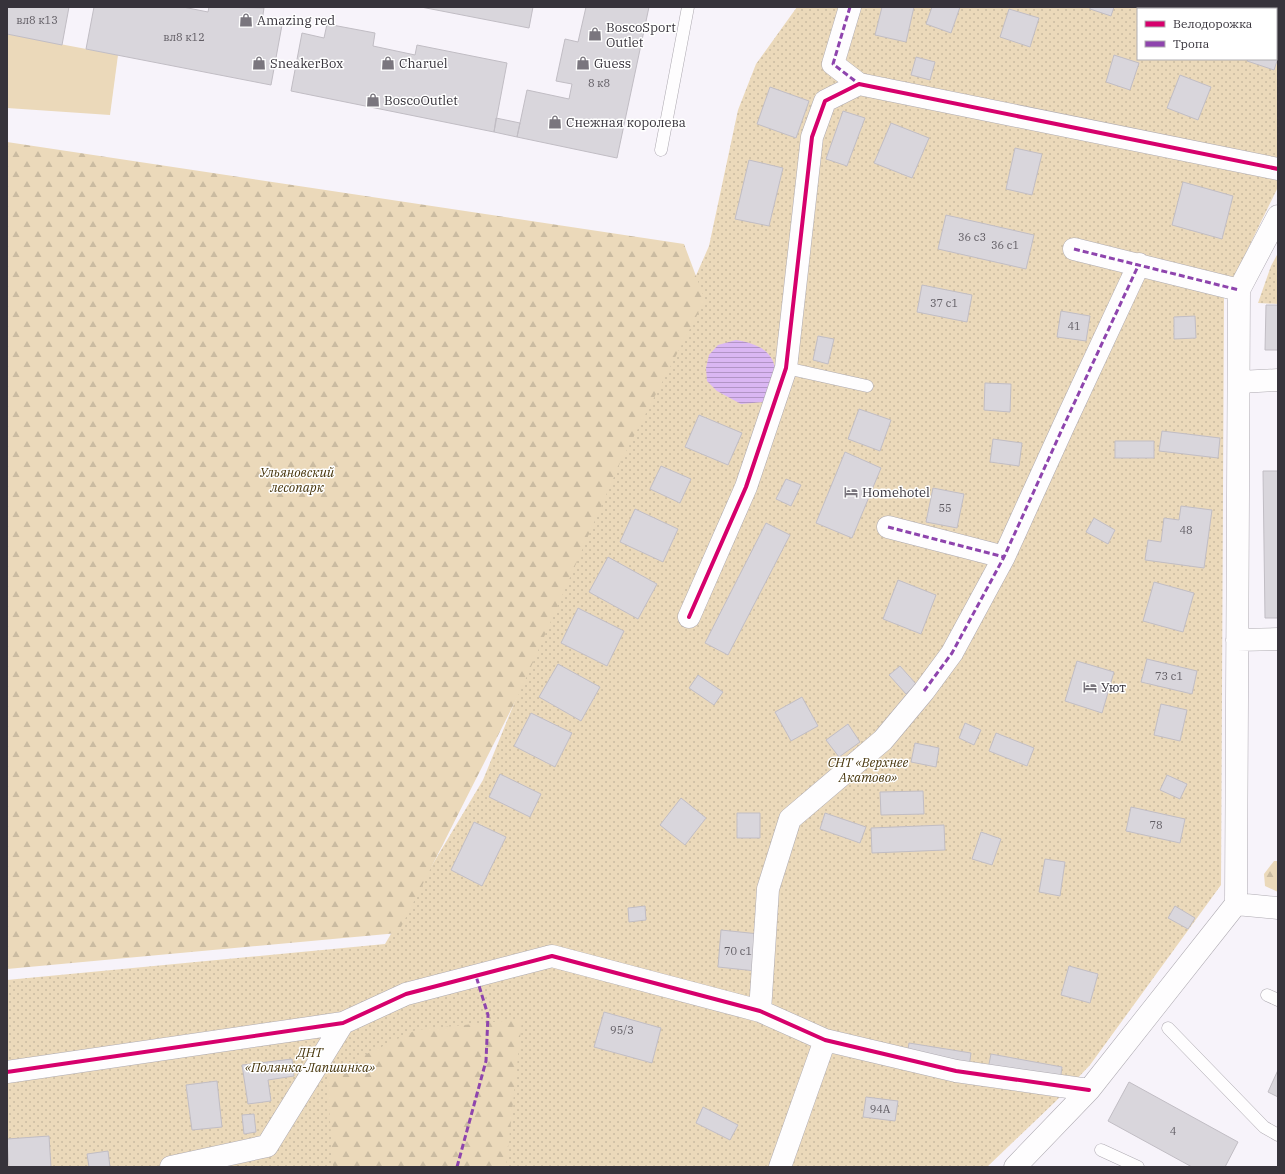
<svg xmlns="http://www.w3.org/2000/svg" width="1285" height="1174" font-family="'IBM Plex Serif',serif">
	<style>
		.grass { fill: url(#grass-dots); fill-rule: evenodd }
		.forest { fill: url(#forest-firs) }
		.park { fill: #ebd9ba }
		.water { fill: url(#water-rules) }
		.building { fill: #d9d6dc; stroke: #c1bdc4 }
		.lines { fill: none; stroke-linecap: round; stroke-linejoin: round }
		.lane-casing { stroke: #aeaab1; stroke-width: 13 }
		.street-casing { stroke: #aeaab1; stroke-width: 23 }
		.lane { stroke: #fefdfe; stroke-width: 12 }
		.street { stroke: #fefdfe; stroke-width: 22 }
		.quiet { stroke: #8e44ad; stroke-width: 3; stroke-dasharray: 6 3; stroke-linecap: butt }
		.cycleway-casing { stroke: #fff; stroke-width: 6 }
		.cycleway { stroke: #d6006c; stroke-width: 4 }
		.labels { text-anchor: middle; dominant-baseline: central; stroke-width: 3; stroke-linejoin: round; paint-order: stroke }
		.number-label { font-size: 11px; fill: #605c63 }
		.poi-label { font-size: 13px; fill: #37333b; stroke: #fff; text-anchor: start }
		.park-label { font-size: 13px; font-style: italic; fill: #46340a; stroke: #fff }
	</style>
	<defs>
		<pattern id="grass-dots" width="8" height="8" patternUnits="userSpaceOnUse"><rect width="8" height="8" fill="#ebd9ba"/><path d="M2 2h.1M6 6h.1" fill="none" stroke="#cabba1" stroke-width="1.8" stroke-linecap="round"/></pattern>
		<pattern id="forest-firs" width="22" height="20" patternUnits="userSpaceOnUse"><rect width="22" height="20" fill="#ebd9ba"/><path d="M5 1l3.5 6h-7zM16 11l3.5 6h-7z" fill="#cabba1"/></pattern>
		<pattern id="water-rules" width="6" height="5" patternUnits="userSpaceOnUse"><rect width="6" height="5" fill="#dab7f3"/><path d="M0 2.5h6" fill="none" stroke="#b295c6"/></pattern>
	</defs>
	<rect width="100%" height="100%" fill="#f7f3fa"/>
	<!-- grass -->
	<path class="grass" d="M 797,7 L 1278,7 L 1278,187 L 1224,298 L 1221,885 L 1090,1065 L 1056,1101 L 987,1167 L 7,1167 L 7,980 L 385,944 L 483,780 L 589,519 L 709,246 L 738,110 L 756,64 ZM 1138,9 L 1276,9 L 1276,59 L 1138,59 Z
		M 1278,253 L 1278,304 L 1258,303 L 1271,266 Z"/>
	<!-- forest -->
	<path class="forest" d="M 7,142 L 684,244 L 705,300 L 620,463 L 520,692 L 398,933 L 7,969 Z
		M 1274,861 L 1278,861 L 1278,892 L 1265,886 L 1264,874 Z
		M 522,1019 L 506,1167 L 333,1167 L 327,1073 L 416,1030 Z"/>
	<!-- park -->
	<path class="park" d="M 7,34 L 118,55 L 110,115 L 7,108 Z"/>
	<!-- water -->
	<path class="water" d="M 736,340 C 760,344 779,353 775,382 C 774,388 768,396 765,402 L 741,404 L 717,391 L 707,381 L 706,368 L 709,355 L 718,345 Z"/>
	<!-- building -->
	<path class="building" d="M 7,7 L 69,7 L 62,45 L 7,34 Z
		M 94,7 L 183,7 L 208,12 L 209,7 L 264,8 L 262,21 L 282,25 L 271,85 L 86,49 Z
		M 421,7 L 533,7 L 529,28 Z
		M 586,7 L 649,7 L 617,158 L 517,137 L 527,90 L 569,99 L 572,84 L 556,81 L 565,39 L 578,42 Z
		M 882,7 L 914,7 L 906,42 L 875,35 Z
		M 932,7 L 960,7 L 951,33 L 926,24 Z
		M 1090,7 L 1114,7 L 1111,16 L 1090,9 Z
		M 1183,7 L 1182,9 L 1155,8 L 1156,7 Z
		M 1198,7 L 1234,7 L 1233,9 L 1198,9 Z
		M 1009,9 L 1039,18 L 1030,47 L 1000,37 Z
		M 327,24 L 375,33 L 373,46 L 415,55 L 417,45 L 507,63 L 494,132 L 291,91 L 302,33 L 324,38 Z
		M 1276,35 L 1278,36 L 1278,58 L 1274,70 L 1247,61 L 1248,59 L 1276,59 Z
		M 1114,55 L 1139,63 L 1130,90 L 1106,82 Z
		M 916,57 L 935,62 L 930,80 L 911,75 Z
		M 1180,75 L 1211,87 L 1198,120 L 1167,108 Z
		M 770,87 L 809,101 L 796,138 L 757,124 Z
		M 843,111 L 865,118 L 847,166 L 826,159 Z
		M 496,118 L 520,123 L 517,137 L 494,132 Z
		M 891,123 L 929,138 L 912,178 L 874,163 Z
		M 1015,148 L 1042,154 L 1032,195 L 1006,189 Z
		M 749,160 L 783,168 L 769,226 L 735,219 Z
		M 1183,182 L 1233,196 L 1222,239 L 1172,225 Z
		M 946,215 L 1034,235 L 1026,269 L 938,249 Z
		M 922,285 L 972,295 L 967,322 L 917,312 Z
		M 1266,305 L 1278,305 L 1278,350 L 1265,350 Z
		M 1061,311 L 1090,316 L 1086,341 L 1057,337 Z
		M 1195,316 L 1196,338 L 1174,339 L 1174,317 Z
		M 818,336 L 834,339 L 828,364 L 813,360 Z
		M 985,383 L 1011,384 L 1010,412 L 984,410 Z
		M 859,409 L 891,420 L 880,451 L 848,439 Z
		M 699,415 L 742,433 L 728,465 L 685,447 Z
		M 1162,431 L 1220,438 L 1218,458 L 1159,451 Z
		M 993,439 L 1022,443 L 1019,466 L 990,462 Z
		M 1115,441 L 1154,441 L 1154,458 L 1115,458 Z
		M 845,452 L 881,468 L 852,538 L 816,523 Z
		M 661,466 L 691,479 L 680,503 L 650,489 Z
		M 1263,471 L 1278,471 L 1278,618 L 1265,618 Z
		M 786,479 L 801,485 L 791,506 L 776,499 Z
		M 933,488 L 964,494 L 957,528 L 926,522 Z
		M 1181,506 L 1212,510 L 1204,568 L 1145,560 L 1148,540 L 1161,542 L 1164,518 L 1179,520 Z
		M 635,509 L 678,529 L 663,562 L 620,542 Z
		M 1094,518 L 1115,530 L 1108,544 L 1086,532 Z
		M 766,523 L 790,535 L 728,655 L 705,643 Z
		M 608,557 L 657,584 L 638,619 L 589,592 Z
		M 898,580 L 936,595 L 921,634 L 883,619 Z
		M 1154,582 L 1194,593 L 1183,632 L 1143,621 Z
		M 578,608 L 624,631 L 607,666 L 561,643 Z
		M 1147,659 L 1197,671 L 1192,694 L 1141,682 Z
		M 1077,661 L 1114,672 L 1102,713 L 1065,701 Z
		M 558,664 L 600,687 L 581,721 L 539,697 Z
		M 900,666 L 917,685 L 906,694 L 889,675 Z
		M 698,675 L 723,692 L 714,705 L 689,688 Z
		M 802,697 L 818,726 L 791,741 L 775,712 Z
		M 1161,704 L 1187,710 L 1180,741 L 1154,735 Z
		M 531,713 L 572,733 L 555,767 L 514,746 Z
		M 965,723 L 981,730 L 974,745 L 959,738 Z
		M 848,724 L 860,742 L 839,757 L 826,740 Z
		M 996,733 L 1034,748 L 1027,766 L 989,751 Z
		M 915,743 L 939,748 L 936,767 L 911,762 Z
		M 500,774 L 541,794 L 530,817 L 489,797 Z
		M 1167,775 L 1187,784 L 1180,799 L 1160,790 Z
		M 923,791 L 924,814 L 881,815 L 880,792 Z
		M 681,798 L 706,818 L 685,845 L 660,825 Z
		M 1131,807 L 1185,819 L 1180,843 L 1126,831 Z
		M 737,813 L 760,813 L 760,838 L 737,838 Z
		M 825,813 L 866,827 L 860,843 L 820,829 Z
		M 474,822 L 506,837 L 482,886 L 451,870 Z
		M 944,825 L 945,850 L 872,853 L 871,828 Z
		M 981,832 L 1001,839 L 992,865 L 972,859 Z
		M 1045,859 L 1065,862 L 1060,896 L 1039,892 Z
		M 645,906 L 646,920 L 629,922 L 628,908 Z
		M 1175,906 L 1195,918 L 1188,929 L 1168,918 Z
		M 721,930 L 759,934 L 756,971 L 718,967 Z
		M 1069,966 L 1098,974 L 1090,1003 L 1061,995 Z
		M 604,1012 L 661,1028 L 652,1063 L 594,1047 Z
		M 909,1043 L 971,1053 L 969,1067 L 907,1056 Z
		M 991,1054 L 1062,1067 L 1060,1082 L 988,1069 Z
		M 292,1059 L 294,1076 L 268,1080 L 271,1101 L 248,1104 L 242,1065 Z
		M 1278,1070 L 1278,1097 L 1268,1092 Z
		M 217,1081 L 222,1127 L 192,1130 L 186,1085 Z
		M 1129,1082 L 1238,1142 L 1225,1167 L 1192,1167 L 1108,1121 Z
		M 866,1097 L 898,1101 L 895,1121 L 863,1117 Z
		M 703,1107 L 738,1125 L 730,1140 L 696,1123 Z
		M 254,1114 L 256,1132 L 244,1134 L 242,1115 Z
		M 49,1136 L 51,1167 L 9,1167 L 7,1139 Z
		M 108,1151 L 110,1167 L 89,1167 L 87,1154 Z"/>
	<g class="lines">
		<!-- lane casing -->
		<g class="lane-casing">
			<path id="lane" d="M 661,150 L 688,7
				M 786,368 L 867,386
				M 1267,995 L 1278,1000
				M 1168,1028 L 1264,1127 L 1278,1135
				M 1101,1150 L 1138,1167"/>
		</g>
		<!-- street casing -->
		<g class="street-casing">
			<path id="street" d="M 850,7 L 833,64 L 859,84
				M 1278,216 L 1239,290 L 1236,904 L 1278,908
				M 1074,249 L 1239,290
				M 1239,382 L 1278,380
				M 888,527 L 1004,557
				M 689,617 L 746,487 L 786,368 L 812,137 L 825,101 L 859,84 L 1278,169
				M 1237,640 L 1278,639
				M 760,1011 L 768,889 L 790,819 L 883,740 L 924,691 L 952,653 L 1004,557 L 1064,425 L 1139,264
				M 7,1072 L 343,1023 L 406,994 L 552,956 L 760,1011 L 825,1040 L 956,1071 L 1089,1090
				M 171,1167 L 267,1146 L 343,1023
				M 780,1167 L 825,1040
				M 1015,1167 L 1089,1090 L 1236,904"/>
		</g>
		<!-- lane -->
		<use href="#lane" class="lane"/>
		<!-- street -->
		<use href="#street" class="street"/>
		<!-- quiet -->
		<path class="quiet" d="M 850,7 L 833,64 L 859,84
			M 1074,249 L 1239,290
			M 888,527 L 1004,557
			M 924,691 L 952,653 L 1004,557 L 1064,425 L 1139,264
			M 457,1167 L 486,1061 L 488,1015 L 476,976"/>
		<!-- cycleway casing -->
		<g class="cycleway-casing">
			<path id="cycleway" d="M 689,617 L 746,487 L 786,368 L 812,137 L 825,101 L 859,84 L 1278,169
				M 7,1072 L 343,1023 L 406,994 L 552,956 L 760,1011 L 825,1040 L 956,1071 L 1089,1090"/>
		</g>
		<!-- cycleway -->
		<use href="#cycleway" class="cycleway"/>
	</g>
	<!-- icons -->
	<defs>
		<g id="shop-bare" transform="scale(1.08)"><path d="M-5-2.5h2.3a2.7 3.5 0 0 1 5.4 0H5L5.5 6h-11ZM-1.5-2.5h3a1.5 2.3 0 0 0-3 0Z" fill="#7a767e" stroke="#fff" stroke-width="2.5" paint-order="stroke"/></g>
		<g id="hotel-bare" transform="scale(1.08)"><path d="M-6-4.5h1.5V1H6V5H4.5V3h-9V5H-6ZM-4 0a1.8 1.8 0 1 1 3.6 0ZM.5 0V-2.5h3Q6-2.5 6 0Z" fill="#7a767e" stroke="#fff" stroke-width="2.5" paint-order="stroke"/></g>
	</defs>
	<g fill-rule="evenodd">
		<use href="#shop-bare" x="246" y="20"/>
		<use href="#shop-bare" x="595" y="34"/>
		<use href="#shop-bare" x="259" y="63"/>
		<use href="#shop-bare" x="388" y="63"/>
		<use href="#shop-bare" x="583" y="63"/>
		<use href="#shop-bare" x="373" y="100"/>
		<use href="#shop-bare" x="555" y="122"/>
		<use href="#hotel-bare" x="851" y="492"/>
		<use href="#hotel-bare" x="1090" y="687"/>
	</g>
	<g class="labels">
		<!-- number labels -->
		<g class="number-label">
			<text x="37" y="20">вл8 к13</text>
			<text x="184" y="37">вл8 к12</text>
			<text x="599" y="83">8 к8</text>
			<text x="972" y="237">36 с3</text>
			<text x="1005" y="245">36 с1</text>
			<text x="944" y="303">37 с1</text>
			<text x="1074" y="326">41</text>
			<text x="945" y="508">55</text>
			<text x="1186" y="530">48</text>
			<text x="1169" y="676">73 с1</text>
			<text x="1156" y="825">78</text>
			<text x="738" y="951">70 с1</text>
			<text x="622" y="1030">95/3</text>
			<text x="880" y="1109">94А</text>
			<text x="1173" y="1131">4</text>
		</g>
		<!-- poi labels -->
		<g class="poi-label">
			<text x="257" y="20">Amazing red</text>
			<text x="606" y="27">BoscoSport<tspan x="606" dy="15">Outlet</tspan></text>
			<text x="270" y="63">SneakerBox</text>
			<text x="399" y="63">Charuel</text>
			<text x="594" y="63">Guess</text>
			<text x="384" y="100">BoscoOutlet</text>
			<text x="566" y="122">Снежная королева</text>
			<text x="862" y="492">Homehotel</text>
			<text x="1101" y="687">Уют</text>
		</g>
		<!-- park labels -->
		<g class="park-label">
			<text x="297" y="472">Ульяновский<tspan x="297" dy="15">лесопарк</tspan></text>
			<text x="868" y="762">СНТ «Верхнее<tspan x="868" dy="15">Акатово»</tspan></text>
			<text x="310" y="1052">ДНТ<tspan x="310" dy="15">«Полянка-Лапшинка»</tspan></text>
		</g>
	</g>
	<!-- border -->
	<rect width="1285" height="1174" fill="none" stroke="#37333b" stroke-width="16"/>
	<!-- legend -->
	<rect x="1137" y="8" width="140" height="52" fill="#ffffff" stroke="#afadb1"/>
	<rect x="1145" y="21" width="20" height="6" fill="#d6006c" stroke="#afadb1"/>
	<text x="1173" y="28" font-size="12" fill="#37333b">Велодорожка</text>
	<rect x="1145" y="41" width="20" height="6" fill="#8e44ad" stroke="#afadb1"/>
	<text x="1173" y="48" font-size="12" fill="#37333b">Тропа</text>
</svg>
